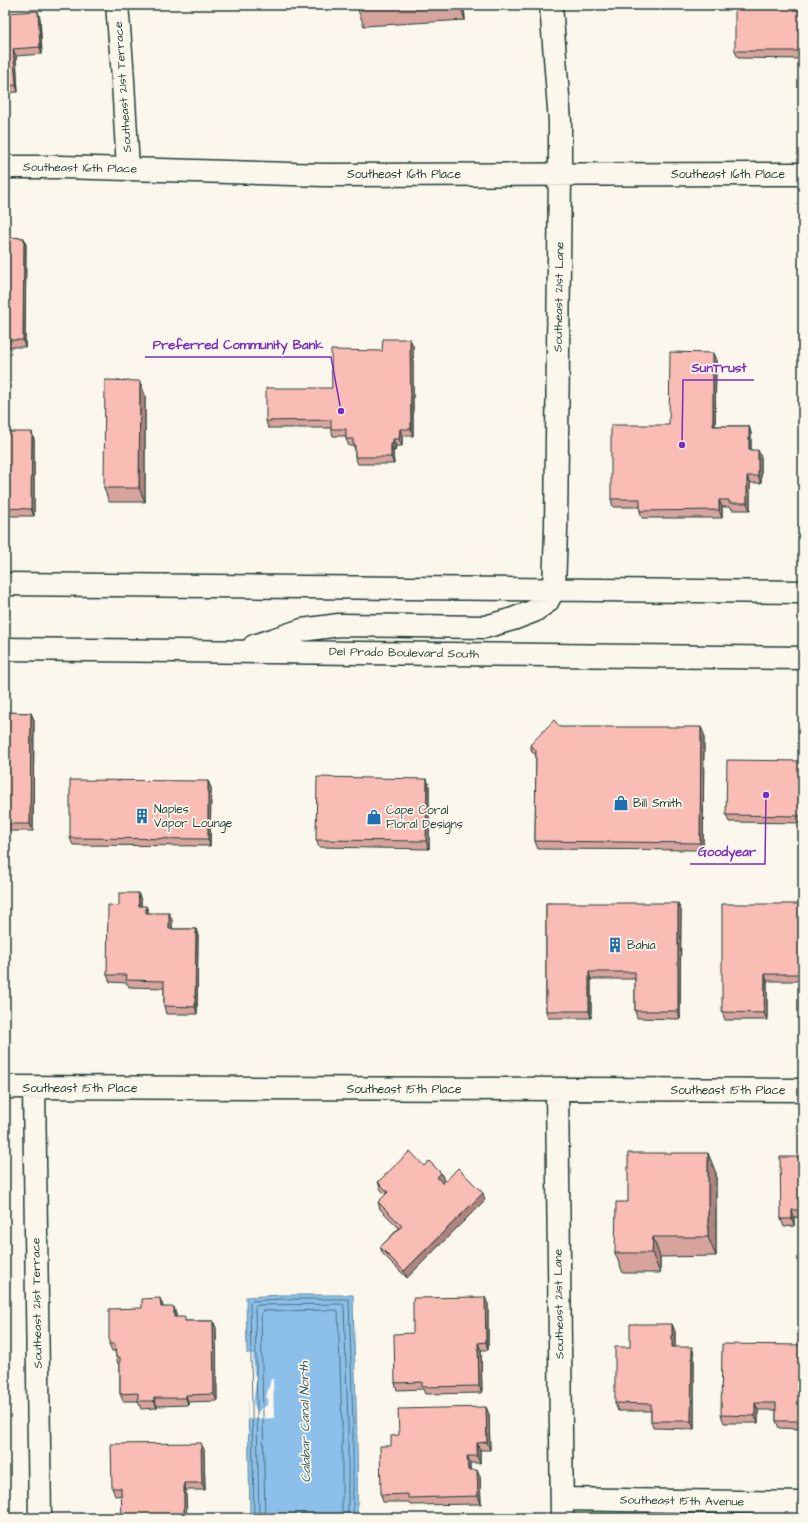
<svg xmlns="http://www.w3.org/2000/svg" width="808" height="1523" font-family="'Architects Daughter',sans-serif">
	<style>
		.water { fill: #8cbfe9; stroke: #608ba1 }
		.pier { fill: #fbf7ec }
		.lines { fill: none; stroke-linecap: round; stroke-linejoin: round }
		.shore { stroke: #4b717c; stroke-width: 1 }
		.minor-casing { stroke: #1f3d34; stroke-width: 25 }
		.tertiary-casing { stroke: #1f3d34; stroke-width: 25 }
		.primary-casing { stroke: #1f3d34; stroke-width: 25 }
		.minor { stroke: #fbf7ec; stroke-width: 22 }
		.tertiary { stroke: #fbf7ec; stroke-width: 22 }
		.primary { stroke: #fbf7ec; stroke-width: 22 }
		.wall { fill: #d6a39d; stroke: #1f3d34 }
		.shaded-wall { fill: #ae847f; stroke: #1f3d34 }
		.building { fill: #f9bdb6; stroke: #1f3d34 }
		.labels { text-anchor: middle; dominant-baseline: central; stroke-width: 3.5; stroke-linejoin: round; paint-order: stroke }
		.street-label { font-size: 12px; fill: #1f3d34; stroke: #fbf7ec }
		.poi-label { font-size: 12px; fill: #1f3d34; stroke: #fbf7ec; text-anchor: start }
		.water-label { font-size: 13px; font-style: italic; fill: #3a5e61; stroke: #fbf7ec }
		.leader { fill: none; stroke: #7b2cbf; stroke-width: 1.5 }
		.callout-dot { fill: #7b2cbf; stroke: #fbf7ec; stroke-width: 1.5 }
		.callout-label { font-size: 13px; text-anchor: middle; font-weight: bold; fill: #7b2cbf; stroke: #fbf7ec; stroke-width: 3.5; stroke-linejoin: round; paint-order: stroke }
	</style>
	<rect width="100%" height="100%" fill="#fbf7ec"/>
	<filter id="ink" filterUnits="userSpaceOnUse"><feTurbulence type="fractalNoise" baseFrequency=".025" numOctaves="2"/><feDisplacementMap in="SourceGraphic" scale="8" xChannelSelector="R" yChannelSelector="G"/><feConvolveMatrix kernelMatrix="1 2 1 2 8 2 1 2 1" color-interpolation-filters="sRGB"/></filter>
	<g filter="url(#ink)">
		<!-- water -->
		<path class="water" d="M 281,1295 L 353,1295 C 354,1369 359,1444 357,1518 L 250,1518 L 246,1297 Z"/>
		<!-- pier -->
		<path class="pier" d="M 245,1354 L 253,1354 L 254,1375 L 257,1376 L 253,1402 L 257,1412 L 267,1405 L 268,1398 L 266,1398 L 271,1379 L 273,1379 L 274,1418 L 248,1419 Z"/>
		<g class="lines">
			<!-- shore -->
			<path class="shore" d="M 254,1518 L 250,1302 L 252,1301 L 281,1299 L 347,1299 L 349,1300 L 353,1423 L 353,1518
				M 259,1518 L 255,1307 L 257,1305 L 342,1304 L 344,1305 L 348,1424 L 348,1518
				M 265,1518 L 261,1313 L 263,1311 L 336,1310 L 338,1311 L 342,1424 L 342,1518"/>
			<!-- minor casing -->
			<g class="minor-casing">
				<path id="minor" d="M 117,5 L 122,64 L 128,169
					M 551,5 L 560,122 L 560,174
					M 5,1087 L 803,1090
					M 34,1088 L 40,1518
					M 557,1090 L 562,1518
					M 562,1499 L 803,1503"/>
			</g>
			<!-- tertiary casing -->
			<g class="tertiary-casing">
				<path id="tertiary" d="M 5,167 L 61,167 L 324,175 L 803,174
					M 554,589 L 556,530 L 560,174"/>
			</g>
			<!-- primary casing -->
			<g class="primary-casing">
				<path id="primary" d="M 5,584 L 803,592
					M 254,646 L 302,630 L 339,625 L 485,627 L 513,619 L 534,611 L 547,602 L 554,589
					M 5,649 L 803,658"/>
			</g>
			<!-- minor -->
			<use href="#minor" class="minor"/>
			<!-- tertiary -->
			<use href="#tertiary" class="tertiary"/>
			<!-- primary -->
			<use href="#primary" class="primary"/>
		</g>
		<!-- wall -->
		<path class="wall" d="M 356,5 L 464,5 L 465,20 L 364,26 Z
			M 803,5 L 803,59 L 738,58 L 735,51 Z
			M 5,13 L 40,18 L 42,54 L 16,56 L 18,92 L 5,93 Z
			M 5,237 L 24,238 L 26,245 L 25,347 L 5,347 Z
			M 410,339 L 413,346 L 413,436 L 402,436 L 402,446 L 396,446 L 395,451 L 393,451 L 394,464 L 358,464 L 355,457 L 355,451 L 354,446 L 349,446 L 346,439 L 346,436 L 333,436 L 331,428 L 268,428 L 266,421 L 332,388 L 382,351 Z
			M 716,360 L 715,426 L 749,426 L 751,433 L 751,450 L 761,457 L 761,483 L 750,483 L 750,510 L 732,510 L 731,507 L 722,507 L 722,518 L 642,518 L 640,511 L 640,507 L 613,507 L 611,499 L 669,425 Z
			M 145,395 L 145,502 L 109,502 L 104,488 Z
			M 5,432 L 34,439 L 34,516 L 5,516 Z
			M 5,712 L 31,713 L 34,720 L 33,831 L 5,831 Z
			M 704,734 L 703,850 L 538,849 L 535,841 L 536,755 L 532,752 L 530,745 Z
			M 803,761 L 803,823 L 729,822 L 726,815 Z
			M 427,779 L 429,786 L 429,849 L 319,847 L 316,840 Z
			M 208,781 L 211,788 L 210,846 L 73,845 L 70,838 Z
			M 138,893 L 141,900 L 141,906 L 149,913 L 172,920 L 172,929 L 196,929 L 198,936 L 197,1014 L 166,1014 L 164,1006 L 164,988 L 129,987 L 127,983 L 110,982 L 107,975 L 119,906 Z
			M 546,903 L 681,910 L 680,1019 L 637,1018 L 635,1011 L 635,979 L 591,979 L 591,1018 L 548,1018 L 546,1011 Z
			M 803,904 L 803,981 L 767,981 L 767,1020 L 725,1020 L 722,1012 Z
			M 803,1157 L 803,1218 L 794,1217 L 794,1226 L 784,1227 L 781,1219 Z
			M 424,1166 L 444,1180 L 442,1182 L 443,1184 L 485,1200 L 407,1278 L 383,1254 L 380,1247 L 399,1228 L 380,1209 L 378,1202 L 386,1194 L 381,1190 L 378,1182 Z
			M 716,1173 L 716,1256 L 660,1257 L 660,1273 L 623,1273 L 615,1253 L 628,1202 Z
			M 488,1304 L 488,1350 L 481,1350 L 482,1393 L 425,1394 L 423,1389 L 397,1390 L 395,1383 L 413,1333 Z
			M 163,1306 L 163,1307 L 176,1314 L 176,1317 L 186,1321 L 213,1321 L 216,1328 L 217,1401 L 188,1402 L 188,1405 L 157,1406 L 157,1408 L 141,1409 L 138,1401 L 123,1401 L 120,1394 L 120,1364 L 118,1364 L 116,1357 L 115,1351 L 112,1351 L 109,1344 L 142,1308 Z
			M 672,1324 L 675,1332 L 675,1347 L 694,1354 L 694,1429 L 653,1428 L 651,1421 L 651,1411 L 618,1411 L 615,1403 L 630,1347 Z
			M 803,1345 L 803,1429 L 779,1428 L 776,1421 L 776,1410 L 758,1410 L 758,1423 L 724,1423 L 721,1415 Z
			M 489,1414 L 490,1450 L 480,1450 L 480,1463 L 470,1463 L 470,1470 L 480,1477 L 481,1504 L 410,1505 L 409,1502 L 383,1502 L 381,1495 L 391,1446 L 399,1435 Z
			M 201,1443 L 204,1450 L 205,1490 L 186,1490 L 115,1496 L 112,1488 Z"/>
		<!-- shaded-wall -->
		<path class="shaded-wall" d="M 460,5 L 464,5 L 465,20 Z
			M 38,11 L 40,18 L 42,54 L 40,47 Z
			M 13,49 L 16,56 L 18,92 L 16,85 Z
			M 24,238 L 26,245 L 25,347 L 23,340 Z
			M 410,339 L 413,346 L 413,436 L 411,429 Z
			M 713,353 L 716,360 L 715,433 L 713,426 Z
			M 140,381 L 145,395 L 145,502 L 139,488 Z
			M 749,426 L 751,433 L 751,458 L 749,450 Z
			M 400,429 L 402,436 L 402,446 L 399,439 Z
			M 32,432 L 34,439 L 34,516 L 31,509 Z
			M 393,439 L 396,446 L 395,451 L 393,444 Z
			M 391,444 L 393,451 L 394,464 L 391,457 Z
			M 758,450 L 761,457 L 761,483 L 758,476 Z
			M 747,476 L 750,483 L 750,510 L 747,503 Z
			M 719,500 L 722,507 L 722,518 L 719,510 Z
			M 31,713 L 34,720 L 33,831 L 30,824 Z
			M 701,727 L 704,734 L 703,850 L 700,843 Z
			M 427,779 L 429,786 L 429,849 L 426,841 Z
			M 208,781 L 211,788 L 210,846 L 208,839 Z
			M 138,893 L 141,900 L 141,913 L 139,906 Z
			M 678,903 L 681,910 L 680,1019 L 678,1011 Z
			M 146,906 L 149,913 L 148,920 L 146,913 Z
			M 169,913 L 172,920 L 172,936 L 169,929 Z
			M 196,929 L 198,936 L 197,1014 L 195,1007 Z
			M 589,972 L 591,979 L 591,1018 L 589,1011 Z
			M 765,974 L 767,981 L 767,1020 L 764,1013 Z
			M 708,1153 L 716,1173 L 716,1256 L 708,1237 Z
			M 441,1173 L 444,1180 L 440,1185 L 437,1177 Z
			M 483,1193 L 485,1200 L 407,1278 L 404,1271 Z
			M 792,1210 L 794,1217 L 794,1226 L 792,1219 Z
			M 653,1237 L 660,1257 L 660,1273 L 652,1253 Z
			M 485,1297 L 488,1304 L 488,1350 L 486,1342 Z
			M 160,1298 L 163,1306 L 163,1315 L 161,1307 Z
			M 174,1307 L 176,1314 L 176,1325 L 174,1317 Z
			M 213,1321 L 216,1328 L 217,1401 L 214,1394 Z
			M 672,1324 L 675,1332 L 675,1354 L 672,1347 Z
			M 478,1343 L 481,1350 L 482,1393 L 479,1386 Z
			M 692,1347 L 694,1354 L 694,1429 L 691,1421 Z
			M 186,1395 L 188,1402 L 188,1405 L 186,1398 Z
			M 154,1398 L 157,1406 L 157,1408 L 154,1401 Z
			M 755,1403 L 758,1410 L 758,1423 L 755,1416 Z
			M 486,1407 L 489,1414 L 490,1450 L 487,1442 Z
			M 201,1443 L 204,1450 L 205,1490 L 202,1483 Z
			M 477,1443 L 480,1450 L 480,1463 L 477,1456 Z
			M 467,1456 L 470,1463 L 470,1477 L 468,1470 Z
			M 477,1470 L 480,1477 L 481,1504 L 478,1496 Z
			M 184,1483 L 186,1490 L 187,1518 L 184,1518 Z"/>
		<!-- building -->
		<path class="building" d="M 735,5 L 803,5 L 803,51 L 735,51 Z
			M 38,11 L 40,47 L 13,49 L 16,85 L 5,86 L 5,13 Z
			M 5,237 L 24,238 L 23,340 L 5,340 Z
			M 383,339 L 410,339 L 411,429 L 400,429 L 399,439 L 393,439 L 393,444 L 391,444 L 391,457 L 355,457 L 355,444 L 353,444 L 353,439 L 346,439 L 346,429 L 331,429 L 331,420 L 266,421 L 266,388 L 332,388 L 331,350 L 382,351 Z
			M 670,352 L 713,353 L 713,426 L 749,426 L 749,450 L 758,450 L 758,476 L 747,476 L 747,503 L 729,503 L 729,500 L 719,500 L 719,510 L 640,511 L 640,499 L 611,499 L 611,425 L 669,425 Z
			M 105,380 L 140,381 L 139,488 L 104,488 Z
			M 5,432 L 32,432 L 31,509 L 5,508 Z
			M 5,712 L 31,713 L 30,824 L 5,824 Z
			M 554,720 L 560,727 L 701,727 L 700,843 L 535,841 L 536,750 L 530,745 Z
			M 727,760 L 803,761 L 803,816 L 726,815 Z
			M 317,777 L 427,779 L 426,841 L 316,840 Z
			M 70,780 L 208,781 L 208,839 L 70,838 Z
			M 119,893 L 138,893 L 139,906 L 146,906 L 146,913 L 169,913 L 169,929 L 196,929 L 195,1007 L 164,1006 L 164,981 L 126,980 L 127,975 L 107,975 L 108,905 L 119,906 Z
			M 546,903 L 678,903 L 678,1011 L 635,1011 L 635,972 L 589,972 L 589,1011 L 546,1011 Z
			M 722,904 L 803,904 L 803,974 L 765,974 L 764,1013 L 722,1012 Z
			M 410,1151 L 424,1166 L 429,1161 L 441,1173 L 437,1177 L 443,1184 L 458,1168 L 483,1193 L 404,1271 L 380,1247 L 402,1226 L 378,1202 L 388,1192 L 378,1182 Z
			M 628,1153 L 708,1153 L 708,1237 L 653,1237 L 652,1253 L 615,1253 L 616,1202 L 628,1202 Z
			M 780,1157 L 803,1157 L 803,1210 L 792,1210 L 792,1219 L 781,1219 Z
			M 485,1297 L 486,1342 L 478,1343 L 479,1386 L 422,1387 L 422,1382 L 395,1383 L 394,1334 L 413,1333 L 413,1298 Z
			M 160,1298 L 161,1307 L 174,1307 L 174,1317 L 185,1317 L 185,1321 L 213,1321 L 214,1394 L 186,1395 L 186,1398 L 154,1398 L 154,1401 L 138,1401 L 138,1393 L 120,1394 L 120,1357 L 116,1357 L 115,1344 L 109,1344 L 109,1309 L 142,1308 L 142,1299 Z
			M 630,1324 L 672,1324 L 672,1347 L 692,1347 L 691,1421 L 651,1421 L 651,1404 L 615,1403 L 615,1347 L 630,1347 Z
			M 722,1344 L 803,1345 L 803,1421 L 776,1421 L 776,1403 L 755,1403 L 755,1416 L 721,1415 Z
			M 486,1407 L 487,1442 L 477,1443 L 477,1456 L 467,1456 L 468,1470 L 477,1470 L 478,1496 L 408,1498 L 408,1494 L 381,1495 L 380,1446 L 391,1446 L 391,1436 L 399,1435 L 398,1409 Z
			M 201,1443 L 202,1483 L 184,1483 L 184,1518 L 122,1518 L 121,1488 L 112,1488 L 111,1444 Z"/>
	</g>
	<!-- icons -->
	<defs>
		<g id="shop-bare" transform="scale(1.2)"><path d="M-5-2.5h2.3a2.7 3.5 0 0 1 5.4 0H5L5.5 6h-11ZM-1.5-2.5h3a1.5 2.3 0 0 0-3 0Z" fill="#1f6fb2" stroke="#fbf7ec" stroke-width="2.5" paint-order="stroke"/></g>
		<g id="building-bare" transform="scale(1.2)"><path d="M-4-6H4V6H1V3H-1V6H-4ZM-2.5-4.3h1.7v1.8h-1.7ZM.8-4.3h1.7v1.8H.8ZM-2.5-1h1.7V.8h-1.7ZM.8-1h1.7V.8H.8Z" fill="#1f6fb2" stroke="#fbf7ec" stroke-width="2.5" paint-order="stroke"/></g>
	</defs>
	<g fill-rule="evenodd">
		<use href="#shop-bare" x="621" y="803"/>
		<use href="#building-bare" x="142" y="816"/>
		<use href="#shop-bare" x="374" y="817"/>
		<use href="#building-bare" x="615" y="945"/>
	</g>
	<g class="labels">
		<!-- street labels -->
		<g class="street-label">
			<text transform="translate(123 87) rotate(-94)">Southeast 21st Terrace</text>
			<text transform="translate(80 168) rotate(1)">Southeast 16th Place</text>
			<text x="404" y="174">Southeast 16th Place</text>
			<text x="728" y="174">Southeast 16th Place</text>
			<text transform="translate(559 297) rotate(-89)">Southeast 21st Lane</text>
			<text transform="translate(404 653) rotate(1)">Del Prado Boulevard South</text>
			<text x="80" y="1088">Southeast 15th Place</text>
			<text x="404" y="1089">Southeast 15th Place</text>
			<text x="728" y="1090">Southeast 15th Place</text>
			<text transform="translate(37 1303) rotate(-91)">Southeast 21st Terrace</text>
			<text transform="translate(559 1304) rotate(-91)">Southeast 21st Lane</text>
			<text transform="translate(682 1501) rotate(1)">Southeast 15th Avenue</text>
		</g>
		<!-- poi labels -->
		<g class="poi-label">
			<text x="633" y="803">Bill Smith</text>
			<text x="154" y="809">Naples<tspan x="154" dy="14">Vapor Lounge</tspan></text>
			<text x="386" y="810">Cape Coral<tspan x="386" dy="14">Floral Designs</tspan></text>
			<text x="627" y="945">Bahia</text>
		</g>
		<!-- water labels -->
		<g class="water-label">
			<text transform="translate(305 1422) rotate(-91)">Calabar Canal North</text>
		</g>
	</g>
	<!-- callouts -->
	<path class="leader" d="M341 411L331 357H145M682 445L683 380H754M766 795L765 864H690"/>
	<g class="callout-dot">
		<circle cx="341" cy="411" r="4"/>
		<circle cx="682" cy="445" r="4"/>
		<circle cx="766" cy="795" r="4"/>
	</g>
	<g class="callout-label">
		<text x="238" y="349">Preferred Community Bank</text>
		<text x="719" y="372">SunTrust</text>
		<text x="727" y="856">Goodyear</text>
	</g>
	<!-- margin -->
	<rect width="808" height="1523" fill="none" stroke="#fbf7ec" stroke-width="20"/>
	<rect x="10" y="10" width="788" height="1503" fill="none" stroke="#1f3d34" stroke-width="1.5" filter="url(#ink)"/>
</svg>
